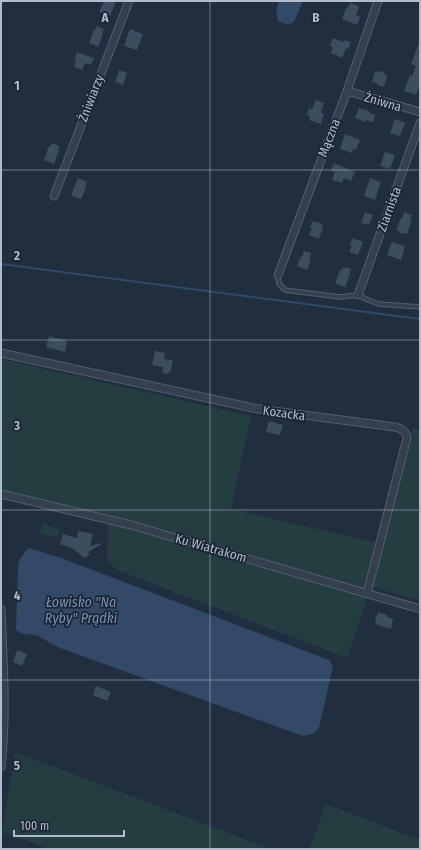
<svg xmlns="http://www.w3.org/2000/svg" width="421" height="850" font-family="'Fira Sans Condensed',sans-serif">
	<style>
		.green { fill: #233d40 }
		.water { fill: #334968 }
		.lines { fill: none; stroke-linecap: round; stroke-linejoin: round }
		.stream { stroke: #334968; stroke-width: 2 }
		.building { fill: #3d4c5f }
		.service-casing { stroke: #545e6d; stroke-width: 5.5 }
		.minor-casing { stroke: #545e6d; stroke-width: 9 }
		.service { stroke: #35404f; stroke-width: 3.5 }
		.minor { stroke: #35404f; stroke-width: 7 }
		.grid { fill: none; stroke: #b1bbca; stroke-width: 1; stroke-opacity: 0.55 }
		.labels { text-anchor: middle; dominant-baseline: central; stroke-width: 3.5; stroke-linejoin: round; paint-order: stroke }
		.street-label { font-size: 13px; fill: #b1bbca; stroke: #1b2534 }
		.water-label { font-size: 14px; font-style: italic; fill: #7691b5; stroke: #1b2534 }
		.grid-label { font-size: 13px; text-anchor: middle; font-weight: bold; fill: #b1bbca; stroke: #1b2534; stroke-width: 3.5; stroke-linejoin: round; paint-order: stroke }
	</style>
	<rect width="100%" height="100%" fill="#212e3f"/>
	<!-- green -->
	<path class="green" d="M 1,359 L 251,416 L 231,509 L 382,544 L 413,428 L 420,429 L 420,601 L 371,586 L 347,658 L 117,570 L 107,561 L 108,517 L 1,492 Z
		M 43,524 L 60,529 L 58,538 L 40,533 Z
		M 15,752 L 271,849 L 49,849 L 2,832 Z
		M 326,804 L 420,840 L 420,849 L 309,849 Z"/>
	<!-- water -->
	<path class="water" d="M 279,1 L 303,1 L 294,22 L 288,25 L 278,21 L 276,11 Z
		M 29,548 L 61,558 L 329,660 L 333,666 L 319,728 L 313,734 L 303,736 L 60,648 L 36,635 L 23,634 L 16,630 L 18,563 L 24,553 Z"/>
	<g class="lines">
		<!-- stream -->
		<path class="stream" d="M 1,264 L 420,319"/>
	</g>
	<!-- building -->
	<path class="building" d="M 104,1 L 116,1 L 110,16 L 99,12 Z
		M 350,3 L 359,6 L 356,15 L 360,17 L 357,25 L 342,19 L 346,8 L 347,9 Z
		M 97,26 L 104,29 L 102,33 L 103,34 L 98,47 L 89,43 L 94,30 L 95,30 Z
		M 130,29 L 143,34 L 137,50 L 124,46 Z
		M 333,38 L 343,42 L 344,40 L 351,42 L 348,49 L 346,48 L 342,58 L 331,53 L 333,47 L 330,46 Z
		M 419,43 L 420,43 L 420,87 L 419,87 L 416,95 L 404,91 L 410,75 L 412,76 L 416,66 L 411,64 Z
		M 77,52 L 94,58 L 91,65 L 85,63 L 82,70 L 74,67 L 76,61 L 74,61 Z
		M 119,70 L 127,73 L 123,85 L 115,82 Z
		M 375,71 L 379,72 L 381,71 L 383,72 L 384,74 L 387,75 L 384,87 L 377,85 L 377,83 L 372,82 Z
		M 316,100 L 324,103 L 321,113 L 324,114 L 321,124 L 309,120 L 310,116 L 307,115 L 309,108 L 312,109 Z
		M 359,108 L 369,111 L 369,113 L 375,115 L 373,122 L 366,120 L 366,122 L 355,118 Z
		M 395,119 L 405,123 L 400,136 L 390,133 Z
		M 345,134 L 360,140 L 356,150 L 353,149 L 352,153 L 340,149 Z
		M 52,143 L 59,146 L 58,150 L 59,150 L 54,164 L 44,160 L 49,146 L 50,147 Z
		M 385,152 L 395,155 L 390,169 L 380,166 Z
		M 334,163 L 355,172 L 351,181 L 344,178 L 342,183 L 332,180 L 335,172 L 331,170 Z
		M 78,178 L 87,182 L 85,188 L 86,188 L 81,199 L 71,195 Z
		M 370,178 L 381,182 L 375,200 L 364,196 Z
		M 365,212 L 373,215 L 369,225 L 361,223 Z
		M 404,212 L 412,215 L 410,221 L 411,222 L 407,234 L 404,233 L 401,234 L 400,232 L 396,230 L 401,218 L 402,219 Z
		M 313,221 L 323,224 L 322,227 L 323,228 L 319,239 L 309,235 L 312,228 L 310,228 Z
		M 352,238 L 363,242 L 358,255 L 349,252 L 352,246 L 350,245 Z
		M 392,242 L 405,246 L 401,260 L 387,255 Z
		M 304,251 L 311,253 L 309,259 L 311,260 L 307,270 L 297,266 L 301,256 L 302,257 Z
		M 343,267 L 351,269 L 349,273 L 350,274 L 345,287 L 335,283 L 340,270 L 342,271 Z
		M 49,336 L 67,341 L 65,352 L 46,347 Z
		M 155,351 L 165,353 L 164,359 L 173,360 L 171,370 L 170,370 L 168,374 L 162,373 L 163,367 L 152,365 Z
		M 269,421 L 283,425 L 280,435 L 266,432 Z
		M 78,531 L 93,534 L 90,546 L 102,543 L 102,544 L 88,552 L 90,555 L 83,558 L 82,556 L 72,548 L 60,544 L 63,534 L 77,538 Z
		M 378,612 L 387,615 L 387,617 L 393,619 L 391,629 L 375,624 L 376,620 L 375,618 L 377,616 Z
		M 17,650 L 27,654 L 22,666 L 13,662 Z
		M 96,686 L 111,692 L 107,701 L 93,695 Z"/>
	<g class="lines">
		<!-- service casing -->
		<g class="service-casing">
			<path id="service" d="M 278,275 L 279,284 L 285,290 L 340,297 L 358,295 L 368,300 L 379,304 L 420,307"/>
		</g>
		<!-- minor casing -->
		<g class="minor-casing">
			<path id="minor" d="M 347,91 L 420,112
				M 54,196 L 129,1
				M 278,275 L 347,91 L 378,1
				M 358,295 L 420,123
				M 1,353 L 258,409 L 395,427 C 402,429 406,431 407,438 L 367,593
				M 1,494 L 131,525 L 420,609
				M 1,609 C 3,662 7,714 1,767"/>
		</g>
		<!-- service -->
		<use href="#service" class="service"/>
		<!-- minor -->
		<use href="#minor" class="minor"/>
	</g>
	<!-- grid -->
	<path class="grid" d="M 210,1 L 210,849M 1,170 L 420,170M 1,340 L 420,340M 1,510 L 420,510M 1,680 L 420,680"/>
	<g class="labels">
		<!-- street labels -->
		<g class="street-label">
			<text transform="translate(91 98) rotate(-69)">Żniwiarzy</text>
			<text transform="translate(383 102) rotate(16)">Żniwna</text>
			<text transform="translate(329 138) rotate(-69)">Mączna</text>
			<text transform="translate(389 209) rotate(-70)">Ziarnista</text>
			<text transform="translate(284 413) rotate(8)">Kozacka</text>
			<text transform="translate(211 548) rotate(16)">Ku Wiatrakom</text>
		</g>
		<!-- water labels -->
		<g class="water-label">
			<text x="81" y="602">Łowisko "Na<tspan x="81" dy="16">Ryby" Prądki</tspan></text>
		</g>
	</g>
	<g class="grid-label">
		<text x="105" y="22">A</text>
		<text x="316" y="22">B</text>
		<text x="17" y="90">1</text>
		<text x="17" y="260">2</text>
		<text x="17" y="430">3</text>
		<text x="17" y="600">4</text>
		<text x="17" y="770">5</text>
	</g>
	<!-- border -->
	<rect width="421" height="850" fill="none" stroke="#b1bbca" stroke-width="4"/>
	<!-- scale -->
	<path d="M14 830v6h110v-6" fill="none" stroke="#b1bbca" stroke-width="2"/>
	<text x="20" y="830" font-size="12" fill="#b1bbca" stroke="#1b2534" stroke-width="3" paint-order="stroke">100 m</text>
</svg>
